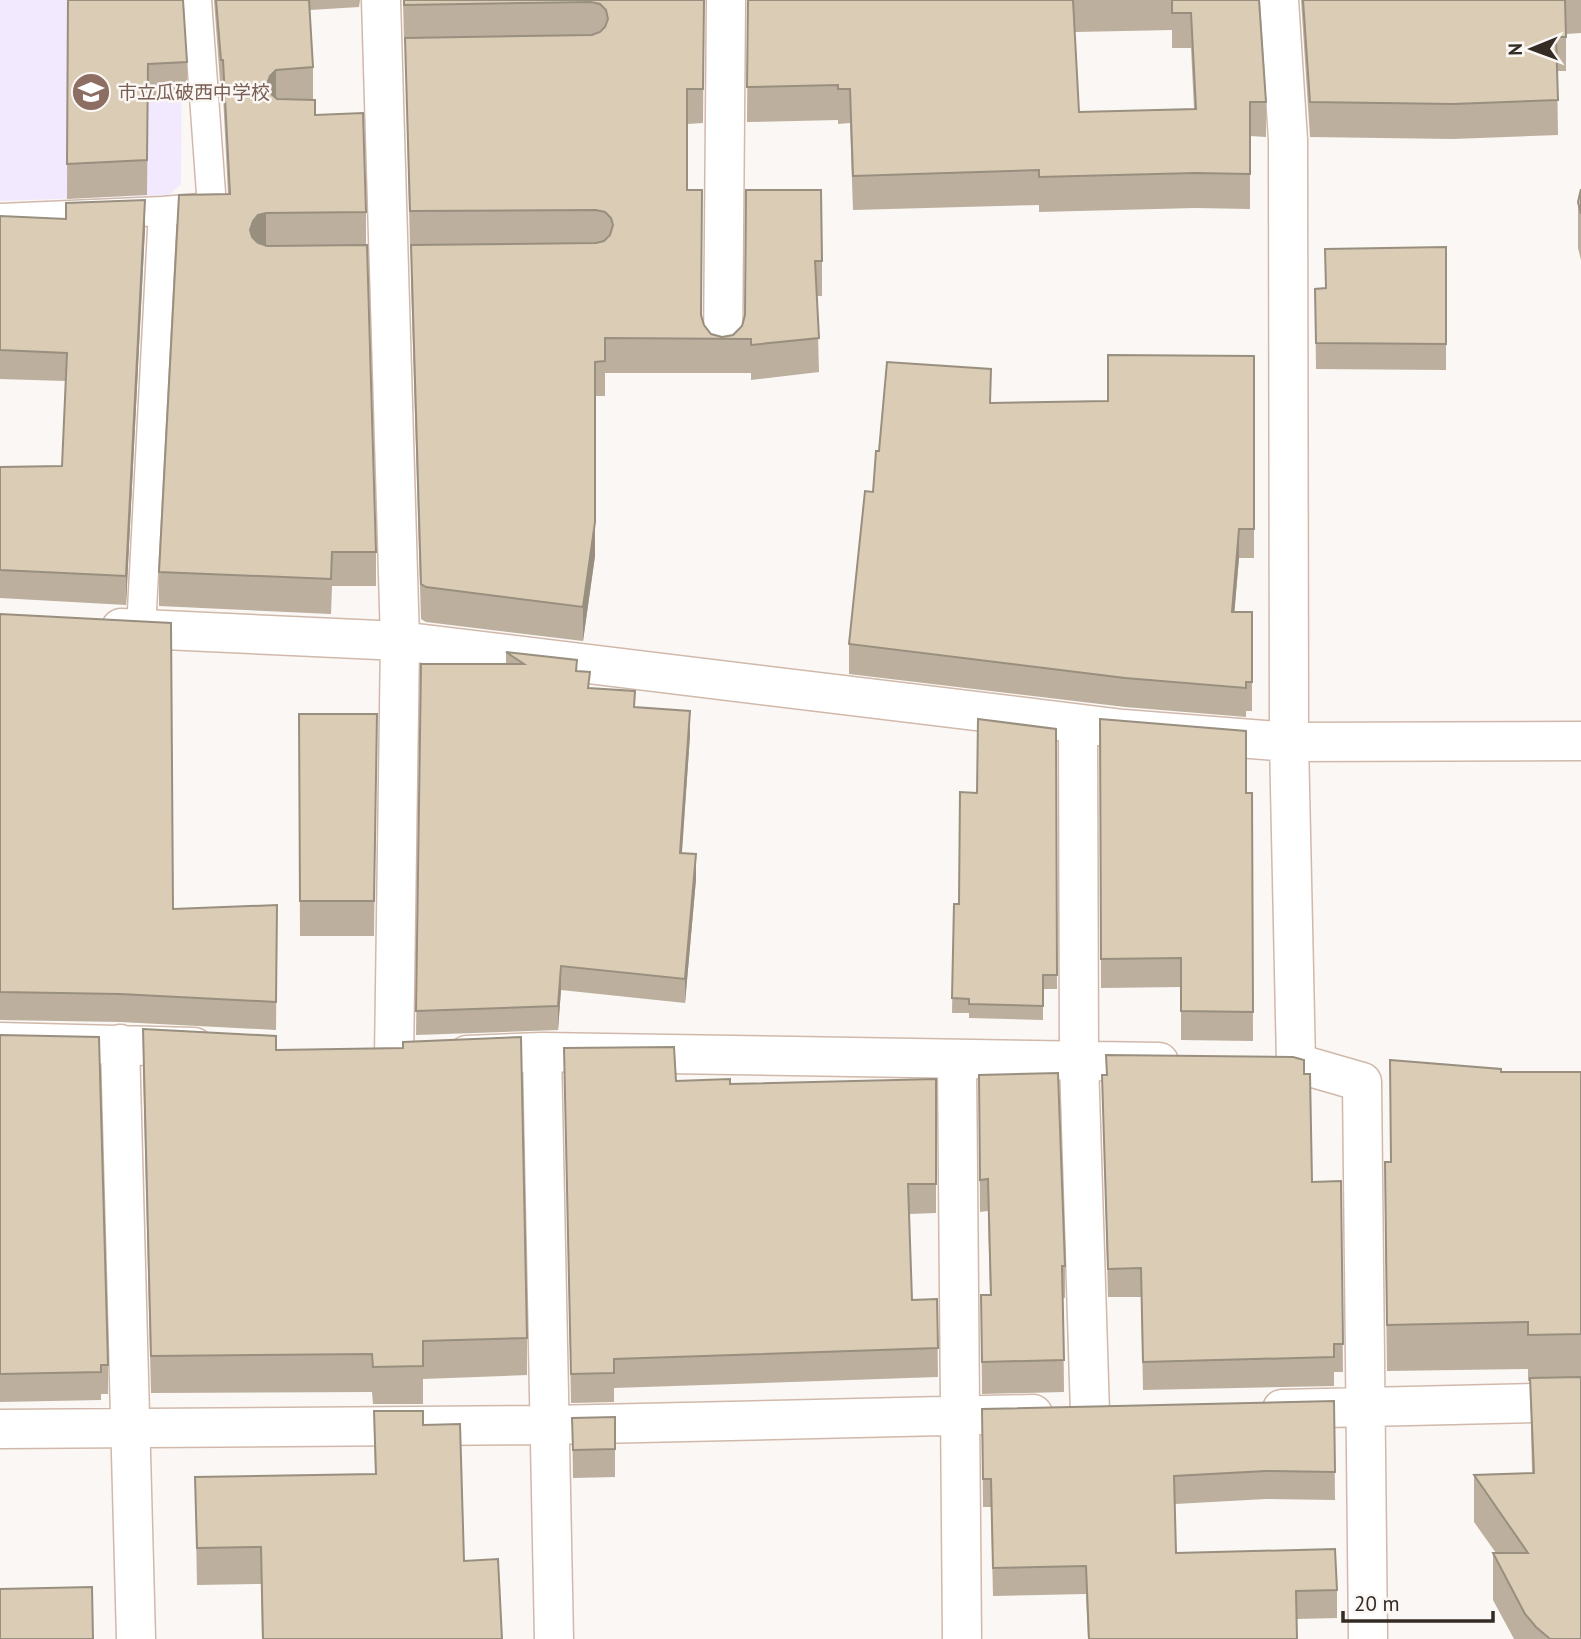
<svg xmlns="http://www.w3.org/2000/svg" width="1581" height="1639" font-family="'PT Sans','Noto Sans JP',sans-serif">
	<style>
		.education { fill: #f2e9fe }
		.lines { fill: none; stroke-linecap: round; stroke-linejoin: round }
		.lane-casing { stroke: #d0b9aa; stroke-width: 31 }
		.street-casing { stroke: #d0b9aa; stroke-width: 41 }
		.lane { stroke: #fff; stroke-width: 28 }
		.street { stroke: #fff; stroke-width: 38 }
		.wall { fill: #bcaf9d; fill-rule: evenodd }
		.shaded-wall { fill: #998f7f }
		.building { fill: #dbccb6; stroke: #998f7f; stroke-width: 2 }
		.labels { text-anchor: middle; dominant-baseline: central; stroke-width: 5; stroke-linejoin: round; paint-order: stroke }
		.education-label { font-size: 19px; fill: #785e54; stroke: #fbf7f4; text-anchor: start }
	</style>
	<rect width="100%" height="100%" fill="#fbf7f4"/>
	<!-- education -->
	<path class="education" d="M 0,0 L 182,0 L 181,184 L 169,195 L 0,201 Z"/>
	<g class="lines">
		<!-- lane casing -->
		<g class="lane-casing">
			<path id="lane" d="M 0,218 L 163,211 L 212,207 L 197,0
				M 141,629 L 163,211"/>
		</g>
		<!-- street casing -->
		<g class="street-casing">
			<path id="street" d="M 381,0 L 400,641 L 394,1058
				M 1279,0 L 1288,140 L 1289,742 L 1296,1063 L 1362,1082 L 1368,1639
				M 723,350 L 726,0
				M 121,628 L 400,641 L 1123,729 L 1289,742 L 1581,741
				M 1078,724 L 1079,1062 L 1090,1413
				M 0,1042 L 194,1047
				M 120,1044 L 136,1639
				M 542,1052 L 554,1639
				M 467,1055 L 542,1052 L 1159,1062
				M 957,1060 L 962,1639
				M 1282,1409 L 1581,1402
				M 0,1429 L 551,1425 L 1033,1414"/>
		</g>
		<!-- lane -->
		<use href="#lane" class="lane"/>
		<!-- street -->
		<use href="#street" class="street"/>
	</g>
	<!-- wall -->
	<path class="wall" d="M 68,0 L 187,62 L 187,96 L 148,98 L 147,195 L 67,199 Z
		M 214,0 L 360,0 L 359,7 L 310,10 L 313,67 L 313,100 L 315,115 L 366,212 L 366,245 L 376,552 L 376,586 L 332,586 L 331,614 L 159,606 L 159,572 L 228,194 L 223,95 L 221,95 Z
		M 403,0 L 704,0 L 703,123 L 687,124 L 687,190 L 701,316 L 704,325 L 711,334 L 722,337 L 733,335 L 742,326 L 745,315 L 746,190 L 822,261 L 822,296 L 817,296 L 819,372 L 751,380 L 751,373 L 605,373 L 605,396 L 595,396 L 595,556 L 583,641 L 426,622 L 421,619 L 411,279 L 411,246 L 410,246 L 405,40 L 404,40 Z
		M 748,0 L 1259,0 L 1266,102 L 1266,137 L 1250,136 L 1250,209 L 1195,208 L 1039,212 L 1039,205 L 853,210 L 850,123 L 838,124 L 838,120 L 747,122 ZM 1172,30 L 1172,48 L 1191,48 L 1194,109 L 1079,112 L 1075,32 Z
		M 1301,0 L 1581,0 L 1581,33 L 1566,34 L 1566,71 L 1557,71 L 1558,135 L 1453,139 L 1310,137 Z
		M 1581,189 L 1581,260 L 1578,248 L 1578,202 Z
		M 0,216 L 145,228 L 126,605 L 0,598 L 0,467 L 62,466 L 66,381 L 0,379 Z
		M 1446,247 L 1446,370 L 1316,369 L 1315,289 L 1325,288 Z
		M 1254,356 L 1254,558 L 1239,558 L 1234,612 L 1252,612 L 1252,711 L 1246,711 L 1246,717 L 1125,707 L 849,674 L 849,644 L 879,451 L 991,403 L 1108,401 Z
		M 0,614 L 173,909 L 277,905 L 276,1030 L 120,1022 L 0,1020 Z
		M 506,652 L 577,671 L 590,688 L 635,707 L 690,735 L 682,853 L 696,879 L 685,1003 L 561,990 L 558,1030 L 416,1035 L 421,664 L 506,664 Z
		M 299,714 L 377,714 L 374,936 L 300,936 Z
		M 1100,719 L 1246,793 L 1252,793 L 1253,1041 L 1181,1040 L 1181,987 L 1101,988 Z
		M 1056,729 L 1057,989 L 1043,989 L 1043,1020 L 969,1018 L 969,1013 L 952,1013 L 954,904 L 959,904 L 977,793 Z
		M 143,1029 L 276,1050 L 527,1338 L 527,1375 L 423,1379 L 423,1404 L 373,1404 L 372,1392 L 151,1393 L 143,1067 Z
		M 0,1035 L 108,1365 L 108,1394 L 101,1394 L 101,1400 L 0,1402 Z
		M 564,1048 L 676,1081 L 730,1084 L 936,1079 L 936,1213 L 909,1214 L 912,1300 L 937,1299 L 938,1377 L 614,1388 L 614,1402 L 571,1403 Z
		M 1390,1060 L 1501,1072 L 1581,1072 L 1581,1639 L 1514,1639 L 1493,1600 L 1493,1553 L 1496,1553 L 1474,1522 L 1474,1475 L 1532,1473 L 1530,1381 L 1528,1381 L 1528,1369 L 1387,1371 L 1385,1209 L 1391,1162 Z
		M 1304,1074 L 1312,1182 L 1341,1181 L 1343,1372 L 1334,1372 L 1334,1386 L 1143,1390 L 1141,1297 L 1108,1297 L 1102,1075 Z
		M 979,1075 L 1065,1266 L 1065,1298 L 1063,1298 L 1064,1392 L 982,1394 L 981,1295 L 990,1295 L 988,1211 L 980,1212 Z
		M 1334,1401 L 1335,1500 L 1266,1499 L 1175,1504 L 1176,1553 L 1337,1590 L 1337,1618 L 1296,1619 L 1297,1639 L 1088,1639 L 1086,1594 L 993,1596 L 991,1507 L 983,1507 L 982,1409 Z
		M 374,1411 L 423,1425 L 464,1561 L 502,1639 L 262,1639 L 261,1584 L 197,1585 L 195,1477 L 375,1474 Z
		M 572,1418 L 615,1449 L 615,1477 L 573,1478 Z"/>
	<!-- shaded-wall -->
	<path class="shaded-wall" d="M 276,70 L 276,104 L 270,110 L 267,84 L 270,76 Z
		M 145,200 L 145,228 L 126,605 L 126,576 Z
		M 266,213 L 266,247 L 253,255 L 250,230 L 253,221 L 258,215 Z
		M 991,369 L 991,398 L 990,432 L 990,403 Z
		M 595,522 L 595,556 L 583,641 L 583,607 Z
		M 1239,529 L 1239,558 L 1232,641 L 1232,612 Z
		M 690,711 L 690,735 L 680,877 L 680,853 Z
		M 696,854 L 696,879 L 685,1003 L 685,979 Z
		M 561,966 L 561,990 L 558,1030 L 558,1006 Z"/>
	<!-- building -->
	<path class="building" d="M 68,0 L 183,0 L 187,62 L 148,64 L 147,160 L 67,164 Z
		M 216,0 L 309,0 L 313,67 L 276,70 L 270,76 L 267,84 L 270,93 L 277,99 L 315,100 L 315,115 L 363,113 L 366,212 L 266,213 L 258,215 L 253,221 L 250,230 L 252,237 L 258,243 L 267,246 L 367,245 L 376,552 L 332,552 L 331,579 L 159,572 L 179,195 L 230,194 L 223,60 L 221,60 Z
		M 404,0 L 704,0 L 703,89 L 687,89 L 687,190 L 702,190 L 701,315 L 704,325 L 711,334 L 722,337 L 733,335 L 742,326 L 745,315 L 746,190 L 821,190 L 822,261 L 815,261 L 819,338 L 751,345 L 751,339 L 605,338 L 605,361 L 595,362 L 595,522 L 583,607 L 426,587 L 421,584 L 411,245 L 596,243 L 604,241 L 610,235 L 613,225 L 611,218 L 605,212 L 596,210 L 410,211 L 405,38 L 592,35 L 600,32 L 605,27 L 608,19 L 606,10 L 600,4 L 591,2 L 404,5 Z
		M 748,0 L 1073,0 L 1079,112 L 1196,109 L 1191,13 L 1172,13 L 1172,0 L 1259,0 L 1266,102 L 1250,102 L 1250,174 L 1195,173 L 1039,177 L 1039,170 L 853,176 L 850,89 L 838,89 L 838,85 L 747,87 Z
		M 1303,0 L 1565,0 L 1566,37 L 1556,37 L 1558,100 L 1453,104 L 1310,102 Z
		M 1581,189 L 1581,214 L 1578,202 Z
		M 145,200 L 126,576 L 0,570 L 0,467 L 62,466 L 67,353 L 0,350 L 0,216 L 66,219 L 66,203 Z
		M 1446,247 L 1446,344 L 1316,343 L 1315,289 L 1326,288 L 1325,249 Z
		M 1108,355 L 1254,356 L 1254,529 L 1239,529 L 1232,612 L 1252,612 L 1252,682 L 1246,682 L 1246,688 L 1125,678 L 849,644 L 865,491 L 873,492 L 876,451 L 879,451 L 887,362 L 991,369 L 990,403 L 1108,401 Z
		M 0,614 L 171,623 L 173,909 L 277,905 L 276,1002 L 120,994 L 0,992 Z
		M 506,652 L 577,660 L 576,671 L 590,672 L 588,688 L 635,691 L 634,707 L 690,711 L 680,853 L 696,854 L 685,979 L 561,966 L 558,1006 L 416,1011 L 421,664 L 524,664 Z
		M 299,714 L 377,714 L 374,901 L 300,901 Z
		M 978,719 L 1056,729 L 1057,975 L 1043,975 L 1043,1006 L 969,1004 L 969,999 L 952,998 L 954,904 L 959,904 L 960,792 L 977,793 Z
		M 1100,719 L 1246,731 L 1246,793 L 1252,793 L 1253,1012 L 1181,1011 L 1181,958 L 1101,959 Z
		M 143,1029 L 276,1036 L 276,1050 L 403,1048 L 403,1042 L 521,1037 L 527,1338 L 423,1341 L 423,1366 L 373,1367 L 372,1354 L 151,1356 Z
		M 0,1035 L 99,1037 L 108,1365 L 101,1365 L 101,1372 L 0,1374 Z
		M 674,1047 L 676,1081 L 730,1079 L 730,1084 L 936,1079 L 936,1184 L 908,1184 L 912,1300 L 937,1299 L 938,1348 L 614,1359 L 614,1373 L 571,1374 L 564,1048 Z
		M 1106,1055 L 1293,1057 L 1304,1060 L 1304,1074 L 1310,1074 L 1312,1182 L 1341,1181 L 1343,1344 L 1334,1344 L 1334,1357 L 1143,1362 L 1141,1268 L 1108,1269 L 1102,1075 L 1107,1075 Z
		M 1390,1060 L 1501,1069 L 1501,1072 L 1581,1072 L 1581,1334 L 1528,1335 L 1528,1322 L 1387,1325 L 1385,1162 L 1391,1162 Z
		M 1058,1073 L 1065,1266 L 1062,1266 L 1064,1360 L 982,1362 L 981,1295 L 991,1295 L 988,1179 L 980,1180 L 979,1075 Z
		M 1581,1377 L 1581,1639 L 1550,1639 L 1536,1627 L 1525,1614 L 1493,1553 L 1528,1553 L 1474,1475 L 1534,1473 L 1530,1378 Z
		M 1334,1401 L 1335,1472 L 1266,1471 L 1174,1476 L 1176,1553 L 1335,1549 L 1337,1590 L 1296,1591 L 1297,1639 L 1089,1639 L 1086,1566 L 993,1568 L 991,1479 L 983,1479 L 982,1409 Z
		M 374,1411 L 423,1411 L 423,1425 L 460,1424 L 464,1561 L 498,1559 L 502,1639 L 263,1639 L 261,1547 L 197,1548 L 195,1477 L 376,1474 Z
		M 615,1417 L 615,1449 L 573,1450 L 572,1418 Z
		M 92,1587 L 93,1639 L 0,1639 L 0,1589 Z"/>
	<!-- icons -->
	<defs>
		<g id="school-disc" transform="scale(2.0125)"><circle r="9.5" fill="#8d6e63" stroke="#fbf7f4"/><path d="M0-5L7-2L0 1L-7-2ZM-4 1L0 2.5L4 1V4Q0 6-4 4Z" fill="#fff"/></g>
	</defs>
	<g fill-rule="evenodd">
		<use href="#school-disc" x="91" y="92"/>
	</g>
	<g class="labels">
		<!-- education labels -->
		<g class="education-label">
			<text x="118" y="92">市立瓜破西中学校</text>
		</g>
	</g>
	<!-- north arrow -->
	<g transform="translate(1532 49) rotate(269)" stroke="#fbf7f4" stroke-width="5" paint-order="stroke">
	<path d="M0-5L12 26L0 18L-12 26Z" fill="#342b25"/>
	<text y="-10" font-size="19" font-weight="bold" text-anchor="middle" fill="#342b25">N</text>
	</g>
	<!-- scale -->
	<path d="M1343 1611v10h150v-10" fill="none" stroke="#342b25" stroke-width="3.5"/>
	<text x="1354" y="1611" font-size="21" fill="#342b25" stroke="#fbf7f4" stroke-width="5" paint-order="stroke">20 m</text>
</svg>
